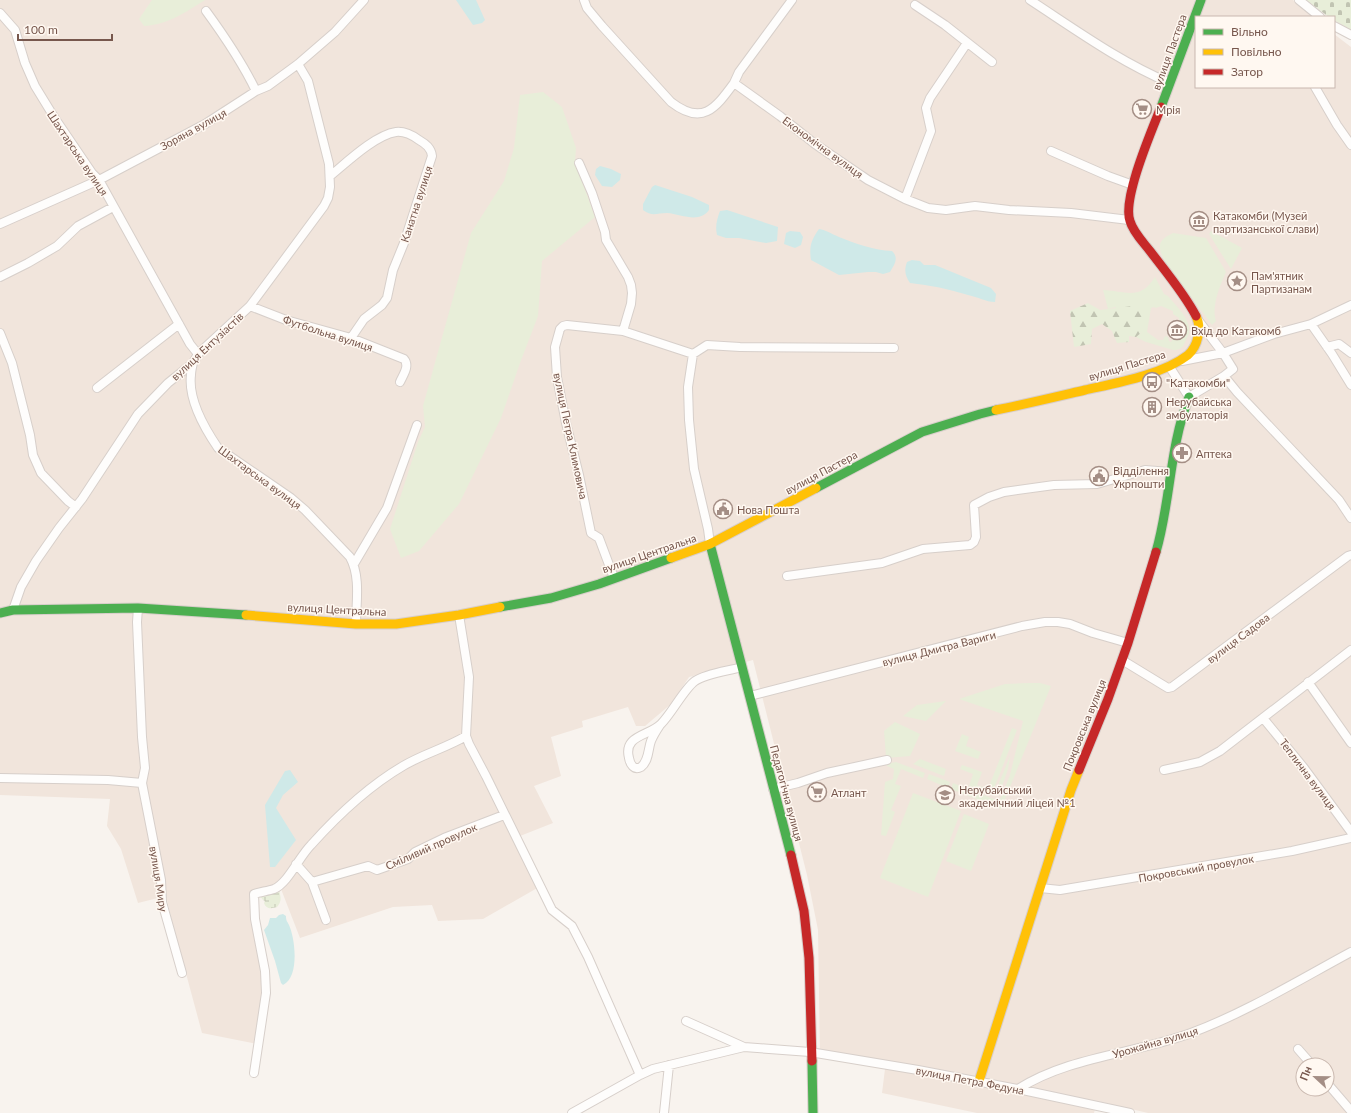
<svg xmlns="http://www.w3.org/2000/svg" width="1351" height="1113" font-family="Lato,sans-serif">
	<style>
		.residential { fill: #f1e5dc; fill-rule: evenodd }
		.green { fill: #e8eed9; fill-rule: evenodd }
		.forest { fill: url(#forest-firs) }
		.wetland { fill: url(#wetland-marsh) }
		.cemetery { fill: url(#cemetery-stones) }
		.water { fill: #cfe9e8 }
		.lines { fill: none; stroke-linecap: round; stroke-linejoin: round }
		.street-casing { stroke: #d7cfca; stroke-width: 10 }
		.fast-casing { stroke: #d8ceca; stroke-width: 11 }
		.slow-casing { stroke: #d8ceca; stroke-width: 11 }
		.jam-casing { stroke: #d8ceca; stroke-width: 11 }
		.street { stroke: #fefdfc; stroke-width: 8 }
		.fast { stroke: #4caf50; stroke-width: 9 }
		.slow { stroke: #ffc107; stroke-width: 9 }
		.jam { stroke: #c62828; stroke-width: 9 }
		.labels { text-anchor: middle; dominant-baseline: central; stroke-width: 3; stroke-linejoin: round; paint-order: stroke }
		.street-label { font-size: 11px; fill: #77574d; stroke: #fff8f1 }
		.poi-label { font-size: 11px; fill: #77574d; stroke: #fff8f1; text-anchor: start }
	</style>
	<defs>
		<pattern id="forest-firs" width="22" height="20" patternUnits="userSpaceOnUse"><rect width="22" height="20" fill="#e8eed9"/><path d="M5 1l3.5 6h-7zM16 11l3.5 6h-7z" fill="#c1c4b2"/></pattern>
		<pattern id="wetland-marsh" width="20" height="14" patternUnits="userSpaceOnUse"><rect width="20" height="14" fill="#e8eed9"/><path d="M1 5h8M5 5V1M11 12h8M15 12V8" fill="none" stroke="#c1c4b2"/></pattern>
		<pattern id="cemetery-stones" width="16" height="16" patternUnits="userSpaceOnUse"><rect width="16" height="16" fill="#e8eed9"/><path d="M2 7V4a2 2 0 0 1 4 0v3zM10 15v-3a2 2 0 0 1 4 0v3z" fill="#c1c4b2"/></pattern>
	</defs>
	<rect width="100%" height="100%" fill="#f8f3ee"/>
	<!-- residential -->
	<path class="residential" d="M 0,0 L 1293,0 L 1313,17 L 1196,17 L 1196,87 L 1334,87 L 1334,34 L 1351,47 L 1351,1113 L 1148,1113 L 1097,1101 L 1094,1113 L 977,1113 L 882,1093 L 885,1069 L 820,1054 L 818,930 L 807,875 L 753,660 L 689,677 L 671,704 L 645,726 L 636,726 L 628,707 L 582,721 L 583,727 L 551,737 L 561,776 L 534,786 L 553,823 L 515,838 L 539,887 L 483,919 L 438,921 L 432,905 L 393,907 L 300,938 L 281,889 L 251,897 L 264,992 L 257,1044 L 202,1033 L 173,925 L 166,896 L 138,903 L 121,849 L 107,826 L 110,799 L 0,795 ZM 1303,1065 L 1327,1065 L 1327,1089 L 1303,1089 Z"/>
	<!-- green -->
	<path class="green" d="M 152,0 L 205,0 C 186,12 167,25 144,26 L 139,19 Z
		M 543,92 L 562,107 L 576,148 L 575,162 L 595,217 L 542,261 L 538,316 L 520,363 L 501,418 L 459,504 L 419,551 L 401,558 L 390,529 L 418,442 L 425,427 L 423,406 L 471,233 L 504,181 L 514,148 L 520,95 Z
		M 1211,231 L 1242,248 L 1231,269 L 1209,234 Z
		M 1173,233 L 1206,238 L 1226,272 C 1220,286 1211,306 1216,321 L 1212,325 L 1165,262 C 1158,247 1156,241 1173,233 Z
		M 1155,277 L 1164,294 L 1168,296 C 1176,306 1192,320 1189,334 C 1188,336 1186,340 1185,342 C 1183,348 1180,350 1173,350 L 1146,342 L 1136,337 L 1142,332 L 1115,307 L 1108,309 L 1103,290 C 1126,291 1140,301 1155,277 ZM 1161,306 L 1173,311 L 1173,314 L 1179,318 L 1179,322 L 1176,322 L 1175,325 L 1178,326 L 1177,334 L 1173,334 L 1172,338 L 1173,339 L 1171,342 L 1169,341 L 1168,337 L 1165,336 L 1163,340 L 1158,340 L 1147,332 L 1151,308 L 1154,307 L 1156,308 Z
		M 1029,683 L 1040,683 L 1051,686 L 1001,809 L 997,807 L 1010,775 L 1023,721 L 959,699 L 1005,684 Z
		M 946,701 L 926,721 L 903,716 L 917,705 Z
		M 895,722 L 920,734 L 910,756 L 886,758 L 884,731 Z
		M 1012,728 L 1017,730 L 993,791 L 987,793 L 969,786 L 973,774 L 960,769 L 962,765 L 982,772 L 977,785 L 988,789 Z
		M 962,734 L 969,737 L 966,746 L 981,752 L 978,759 L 955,751 Z
		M 1010,756 L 1008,769 L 999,795 L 995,793 Z
		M 920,759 L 946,769 L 944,776 L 913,764 Z
		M 896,762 L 925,773 L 923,778 L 901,769 L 895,784 L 901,786 L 891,810 L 895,812 L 886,836 L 881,835 L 885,782 L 893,779 L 894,769 L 887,766 L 886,764 Z
		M 929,774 L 950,782 L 948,788 L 927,779 Z
		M 953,783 L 996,800 L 994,806 L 951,789 Z
		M 913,793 L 961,811 L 928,897 L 880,878 Z
		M 964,814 L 989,824 L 971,871 L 946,861 Z"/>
	<!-- forest -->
	<path class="forest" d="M 1088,303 L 1100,310 L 1133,306 L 1143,310 L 1144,317 L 1142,332 L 1136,337 L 1129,336 L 1129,342 L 1117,343 L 1112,331 L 1102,324 L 1092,329 L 1091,344 L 1074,347 L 1070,311 Z"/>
	<!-- wetland -->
	<path class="wetland" d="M 279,890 C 281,898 282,901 277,907 C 271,909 266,909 264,903 L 265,901 L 263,900 L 260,896 Z"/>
	<!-- cemetery -->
	<path class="cemetery" d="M 1306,0 L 1351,0 L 1351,30 L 1334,20 L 1334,17 L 1329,17 Z"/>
	<!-- water -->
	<path class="water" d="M 456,0 L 476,0 L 485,20 L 482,23 L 473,25 Z
		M 600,166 L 611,169 L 621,174 L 620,180 L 612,187 L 602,186 L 595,175 L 596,169 Z
		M 655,185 L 692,197 L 709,205 L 709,210 C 699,224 681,214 667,213 C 657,213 652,217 643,210 L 643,204 L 652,187 Z
		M 727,210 L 778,227 L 777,241 L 766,243 L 739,238 L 726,238 L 717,235 C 715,226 717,219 720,211 Z
		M 819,229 C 826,230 832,234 839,237 C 856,244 874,250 892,251 C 899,258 895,264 890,272 L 883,274 L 876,272 L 868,272 L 839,275 L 811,260 C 809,247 811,240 819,229 Z
		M 790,231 L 800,232 L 803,237 L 801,245 L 795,248 L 784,244 L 786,233 Z
		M 912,260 L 920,261 L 924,265 L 935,265 L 991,288 L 996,294 L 995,302 C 986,302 978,297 968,295 C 949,289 930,285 910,283 C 905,276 904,270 907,262 Z
		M 290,770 L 298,782 L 283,795 L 276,808 L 296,840 L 275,867 L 270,867 L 265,805 L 285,771 Z
		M 283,914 L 286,916 C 286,921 287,921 289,925 C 295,938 300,977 283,985 L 281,983 L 275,961 L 264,930 L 268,925 L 270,918 L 276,918 L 279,915 Z"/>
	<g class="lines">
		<!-- street casing -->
		<g class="street-casing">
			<path id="street" d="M 584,0 L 587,8 L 602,26 L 671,102 C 702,126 715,109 734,83 L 780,116 L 815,144 L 868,180 L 905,199 L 928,208 L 946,210 L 975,206 L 1009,210 L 1071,213 L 1129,220
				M 1030,0 C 1076,30 1120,62 1170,83
				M 1299,0 L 1320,17
				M 915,5 L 945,25 L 992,62
				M 206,11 C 225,37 242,62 256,91
				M 0,13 L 15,30 L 25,63 L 35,86 L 54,117 L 92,173 L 99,180 L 190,344 L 198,354
				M 1334,26 L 1351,35
				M 734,83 L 739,72 L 792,0
				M 1315,87 L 1337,125 L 1351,145
				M 1051,151 L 1108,176 L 1133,185
				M 579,163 L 592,193 L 605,232 L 606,240 L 628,277 L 631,285 L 632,293 L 631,304 L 623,331
				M 330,176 C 346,163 375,135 396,132 C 405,131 412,135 419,140 C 426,144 431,148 432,156 L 404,243 L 393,270 L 387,298 L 382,305 L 364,319 L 351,338
				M 905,199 L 931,131 L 926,108 L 930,98 L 967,43
				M 0,224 L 99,180 L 205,124 L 256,91 L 268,86 L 298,64 L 335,32 L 364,0
				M 0,277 L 28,263 L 57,246 L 78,226 L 113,207
				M 250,306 L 286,320 L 351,338 L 404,359 C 410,366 403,375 400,382
				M 1198,320 L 1223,353 L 1233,369 L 1224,376 L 1237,392 L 1339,500 L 1351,518
				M 1311,324 L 1332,354 L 1351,385
				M 0,333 L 12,363 L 30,435 L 33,455 L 41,473 L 68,501 L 76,507
				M 1327,347 L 1339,344 L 1351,353
				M 693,354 L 688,387 L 689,420 L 694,469 L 708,529 L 710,544
				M 1182,361 L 1223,353 L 1274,334 L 1311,324 L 1351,305
				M 193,363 C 192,367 191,371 191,375 C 188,399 205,429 218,448 L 291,498 L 305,510 L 350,557 C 361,577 356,603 356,624
				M 1169,366 L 1189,397 L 1224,376
				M 97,388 L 179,324
				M 354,564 L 387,508 L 417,425
				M 787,576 L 882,563 L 923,549 L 970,545 L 974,542 L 976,537 L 974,505 L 989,497 L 1004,492 L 1054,485 L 1097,484 L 1145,470 L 1170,472
				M 614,578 L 599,538 L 591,533 L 579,475 L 566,423 L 557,377 L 555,347 L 560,329 L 563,326 L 567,325 L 623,331 L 693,354 L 707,345 L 740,347 L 894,348
				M 138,608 L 137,622 L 142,737 L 145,768 L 142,783 L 161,880 L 162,902 L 182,973
				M 13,610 L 21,587 L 36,561 L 59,528 L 82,499 L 138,414 L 168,383 L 193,363 L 198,354 L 250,306 L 324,206 L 328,198 L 330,187 L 329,164 L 308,81 L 298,64
				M 1122,660 L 1163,685 L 1168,688 L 1172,687 L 1348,556 L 1351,555
				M 1308,682 L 1351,743
				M 750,696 L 1022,626 L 1045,622 L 1058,622 L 1070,624 L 1093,633 L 1128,643
				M 1263,718 L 1304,768 L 1351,832
				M 660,725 C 656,731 653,736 651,741 C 648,749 649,761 641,767 C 634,771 630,764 629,758 C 623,735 649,736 661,724 C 672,713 684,689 695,681 C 707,673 728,671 742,667
				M 466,736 L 469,744 L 486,776 L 552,910 L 572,926 L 588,957 L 640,1075
				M 1164,770 L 1200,762 L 1220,751 L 1351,650
				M 0,778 L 108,780 L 142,783
				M 773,789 L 798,783 L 827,773 L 887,760
				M 296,864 L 312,882 L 326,920
				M 312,882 L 368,866 L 377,870 L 408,859 L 415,852 L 444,838 L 504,815
				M 1040,888 L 1060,890 L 1292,851 L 1351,838
				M 686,1021 L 744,1047
				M 1298,1049 L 1312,1065
				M 254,1073 L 266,993 L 265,971 L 255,919 L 254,894 C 260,892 268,891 274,889 C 288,883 299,857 311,845 C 337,816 369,786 403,766 C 423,754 446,748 466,736 L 469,677 L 459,615
				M 1327,1083 L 1351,1111
				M 1018,1089 C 1070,1056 1135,1054 1191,1033 C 1247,1012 1299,980 1351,952
				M 572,1113 L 640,1075 L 653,1069 L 744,1047 L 810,1052 L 918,1070 L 1018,1089 L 1130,1113
				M 664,1113 L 669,1065"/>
		</g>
		<!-- fast casing -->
		<g class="fast-casing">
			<path id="fast" d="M 1161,107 L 1201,0
				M 816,488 L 922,432 L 980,414 L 996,410
				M 710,544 L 791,855
				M 1156,552 C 1171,501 1169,448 1189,397
				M 500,607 L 551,598 L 599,584 L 671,558
				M 0,613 L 13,610 L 138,608 L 246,615
				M 812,1061 L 813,1113"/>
		</g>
		<!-- slow casing -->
		<g class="slow-casing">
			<path id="slow" d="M 996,410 C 1026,404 1055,397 1085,390 C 1116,383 1162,375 1188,355 C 1198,346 1202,328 1196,316
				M 671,558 L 710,544 L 816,488
				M 246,615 L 356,624 L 396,624 L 459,615 L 500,607
				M 979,1081 L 1071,790 L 1079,770"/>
		</g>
		<!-- jam casing -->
		<g class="jam-casing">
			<path id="jam" d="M 1161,107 C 1152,130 1122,199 1130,221 C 1133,232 1143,242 1150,251 C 1166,272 1184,293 1196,316
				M 1079,770 L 1108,699 L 1128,643 L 1156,552
				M 791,855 L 804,911 L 809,958 L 812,1061"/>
		</g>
		<!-- street -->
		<use href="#street" class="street"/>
		<!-- fast -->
		<use href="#fast" class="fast"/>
		<!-- slow -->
		<use href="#slow" class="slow"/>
		<!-- jam -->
		<use href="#jam" class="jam"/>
	</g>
	<!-- icons -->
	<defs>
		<g id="supermarket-ring" transform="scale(1)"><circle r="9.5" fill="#fff8f1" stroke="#a48e85" stroke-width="1.5"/><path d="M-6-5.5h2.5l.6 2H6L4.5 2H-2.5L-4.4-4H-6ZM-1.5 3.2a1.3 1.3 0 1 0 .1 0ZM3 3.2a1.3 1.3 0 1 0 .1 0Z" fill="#a48e85"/></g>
		<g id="museum-ring" transform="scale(1)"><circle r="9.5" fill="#fff8f1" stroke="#a48e85" stroke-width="1.5"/><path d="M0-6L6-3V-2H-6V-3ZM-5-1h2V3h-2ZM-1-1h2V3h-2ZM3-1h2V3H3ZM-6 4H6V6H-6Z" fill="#a48e85"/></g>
		<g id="sight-ring" transform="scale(1)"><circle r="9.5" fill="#fff8f1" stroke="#a48e85" stroke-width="1.5"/><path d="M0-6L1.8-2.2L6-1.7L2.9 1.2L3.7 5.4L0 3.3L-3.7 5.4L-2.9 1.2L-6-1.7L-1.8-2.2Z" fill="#a48e85"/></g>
		<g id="bus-ring" transform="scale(1)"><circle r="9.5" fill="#fff8f1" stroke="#a48e85" stroke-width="1.5"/><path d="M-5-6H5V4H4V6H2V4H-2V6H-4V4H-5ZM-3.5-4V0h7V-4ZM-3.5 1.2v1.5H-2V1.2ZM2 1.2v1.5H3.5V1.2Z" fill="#a48e85"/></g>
		<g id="building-ring" transform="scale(1)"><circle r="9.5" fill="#fff8f1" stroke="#a48e85" stroke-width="1.5"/><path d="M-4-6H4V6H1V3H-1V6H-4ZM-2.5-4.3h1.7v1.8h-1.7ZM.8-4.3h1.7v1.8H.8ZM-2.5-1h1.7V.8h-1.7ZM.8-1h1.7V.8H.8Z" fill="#a48e85"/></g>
		<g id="pharmacy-ring" transform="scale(1)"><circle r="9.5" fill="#fff8f1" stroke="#a48e85" stroke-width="1.5"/><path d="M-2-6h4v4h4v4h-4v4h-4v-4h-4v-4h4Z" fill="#a48e85"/></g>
		<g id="civic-ring" transform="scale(1)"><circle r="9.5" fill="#fff8f1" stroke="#a48e85" stroke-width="1.5"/><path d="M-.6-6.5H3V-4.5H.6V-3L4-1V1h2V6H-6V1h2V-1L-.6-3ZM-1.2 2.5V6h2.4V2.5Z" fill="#a48e85"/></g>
		<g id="school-ring" transform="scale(1)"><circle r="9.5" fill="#fff8f1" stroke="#a48e85" stroke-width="1.5"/><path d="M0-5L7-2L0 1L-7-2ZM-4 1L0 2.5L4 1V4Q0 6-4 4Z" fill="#a48e85"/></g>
	</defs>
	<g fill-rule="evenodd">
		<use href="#supermarket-ring" x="1142" y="109"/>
		<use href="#museum-ring" x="1199" y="221"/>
		<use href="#sight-ring" x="1237" y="281"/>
		<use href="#museum-ring" x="1177" y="330"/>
		<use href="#bus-ring" x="1152" y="382"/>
		<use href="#building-ring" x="1152" y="407"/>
		<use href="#pharmacy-ring" x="1182" y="453"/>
		<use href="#civic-ring" x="1099" y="476"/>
		<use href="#civic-ring" x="723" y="509"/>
		<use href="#supermarket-ring" x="817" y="792"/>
		<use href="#school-ring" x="945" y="795"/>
	</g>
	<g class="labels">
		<!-- street labels -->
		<g class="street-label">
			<text transform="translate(1169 52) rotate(-70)">вулиця Пастера</text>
			<text transform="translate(193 129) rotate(-29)">Зоряна вулиця</text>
			<text transform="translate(823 147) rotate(36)">Економічна вулиця</text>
			<text transform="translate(78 153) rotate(56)">Шахтарська вулиця</text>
			<text transform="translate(416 204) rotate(-72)">Канатна вулиця</text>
			<text transform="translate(328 333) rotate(18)">Футбольна вулиця</text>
			<text transform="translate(207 346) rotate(-43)">вулиця Ентузіастів</text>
			<text transform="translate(1127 365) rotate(-17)">вулиця Пастера</text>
			<text transform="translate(571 436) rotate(78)">вулиця Петра Климовича</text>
			<text transform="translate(821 472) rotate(-28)">вулиця Пастера</text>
			<text transform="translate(260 477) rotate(36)">Шахтарська вулиця</text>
			<text transform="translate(649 553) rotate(-19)">вулиця Центральна</text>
			<text transform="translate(337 609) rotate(3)">вулиця Центральна</text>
			<text transform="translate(1238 638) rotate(-37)">вулиця Садова</text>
			<text transform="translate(939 648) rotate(-14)">вулиця Дмитра Вариги</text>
			<text transform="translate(1084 725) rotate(-68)">Покровська вулиця</text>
			<text transform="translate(1308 774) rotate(53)">Теплична вулиця</text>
			<text transform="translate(787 793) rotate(75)">Педагогічна вулиця</text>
			<text transform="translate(431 846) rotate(-24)">Сміливий провулок</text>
			<text transform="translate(1196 868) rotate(-10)">Покровський провулок</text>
			<text transform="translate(159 879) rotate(81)">вулиця Миру</text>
			<text transform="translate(1155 1042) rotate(-16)">Урожайна вулиця</text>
			<text transform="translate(970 1080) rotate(11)">вулиця Петра Федуна</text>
		</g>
		<!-- poi labels -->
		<g class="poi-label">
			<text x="1156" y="109">Мрія</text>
			<text x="1213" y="215">Катакомби (Музей<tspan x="1213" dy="13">партизанської слави)</tspan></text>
			<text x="1251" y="275">Пам'ятник<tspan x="1251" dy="13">Партизанам</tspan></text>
			<text x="1191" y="330">Вхід до Катакомб</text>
			<text x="1166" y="382">"Катакомби"</text>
			<text x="1166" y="401">Нерубайська<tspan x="1166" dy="13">амбулаторія</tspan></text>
			<text x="1196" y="453">Аптека</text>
			<text x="1113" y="470">Відділення<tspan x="1113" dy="13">Укрпошти</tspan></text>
			<text x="737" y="509">Нова Пошта</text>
			<text x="959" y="789">Нерубайський<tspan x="959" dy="13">академічний ліцей №1</tspan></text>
			<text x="831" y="792">Атлант</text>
		</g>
	</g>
	<!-- legend -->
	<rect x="1195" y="16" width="140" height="72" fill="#fff8f1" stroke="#c9b8af"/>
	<rect x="1203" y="29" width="20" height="6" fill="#4caf50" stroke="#c9b8af"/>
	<text x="1231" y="36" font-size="12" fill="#77574d">Вільно</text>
	<rect x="1203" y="49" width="20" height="6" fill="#ffc107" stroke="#c9b8af"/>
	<text x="1231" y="56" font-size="12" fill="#77574d">Повільно</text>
	<rect x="1203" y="69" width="20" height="6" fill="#c62828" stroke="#c9b8af"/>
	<text x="1231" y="76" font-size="12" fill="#77574d">Затор</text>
	<!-- north arrow -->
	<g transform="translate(1315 1077) rotate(292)"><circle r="19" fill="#fff8f1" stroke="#c9b8af"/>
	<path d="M0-3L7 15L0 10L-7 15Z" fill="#a48e85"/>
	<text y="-6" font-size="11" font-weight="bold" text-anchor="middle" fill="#77574d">Пн</text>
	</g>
	<!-- scale -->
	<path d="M18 34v6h94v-6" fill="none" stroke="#77574d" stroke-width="2"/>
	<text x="24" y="34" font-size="12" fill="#77574d" stroke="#fff8f1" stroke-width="3" paint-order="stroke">100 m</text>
</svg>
